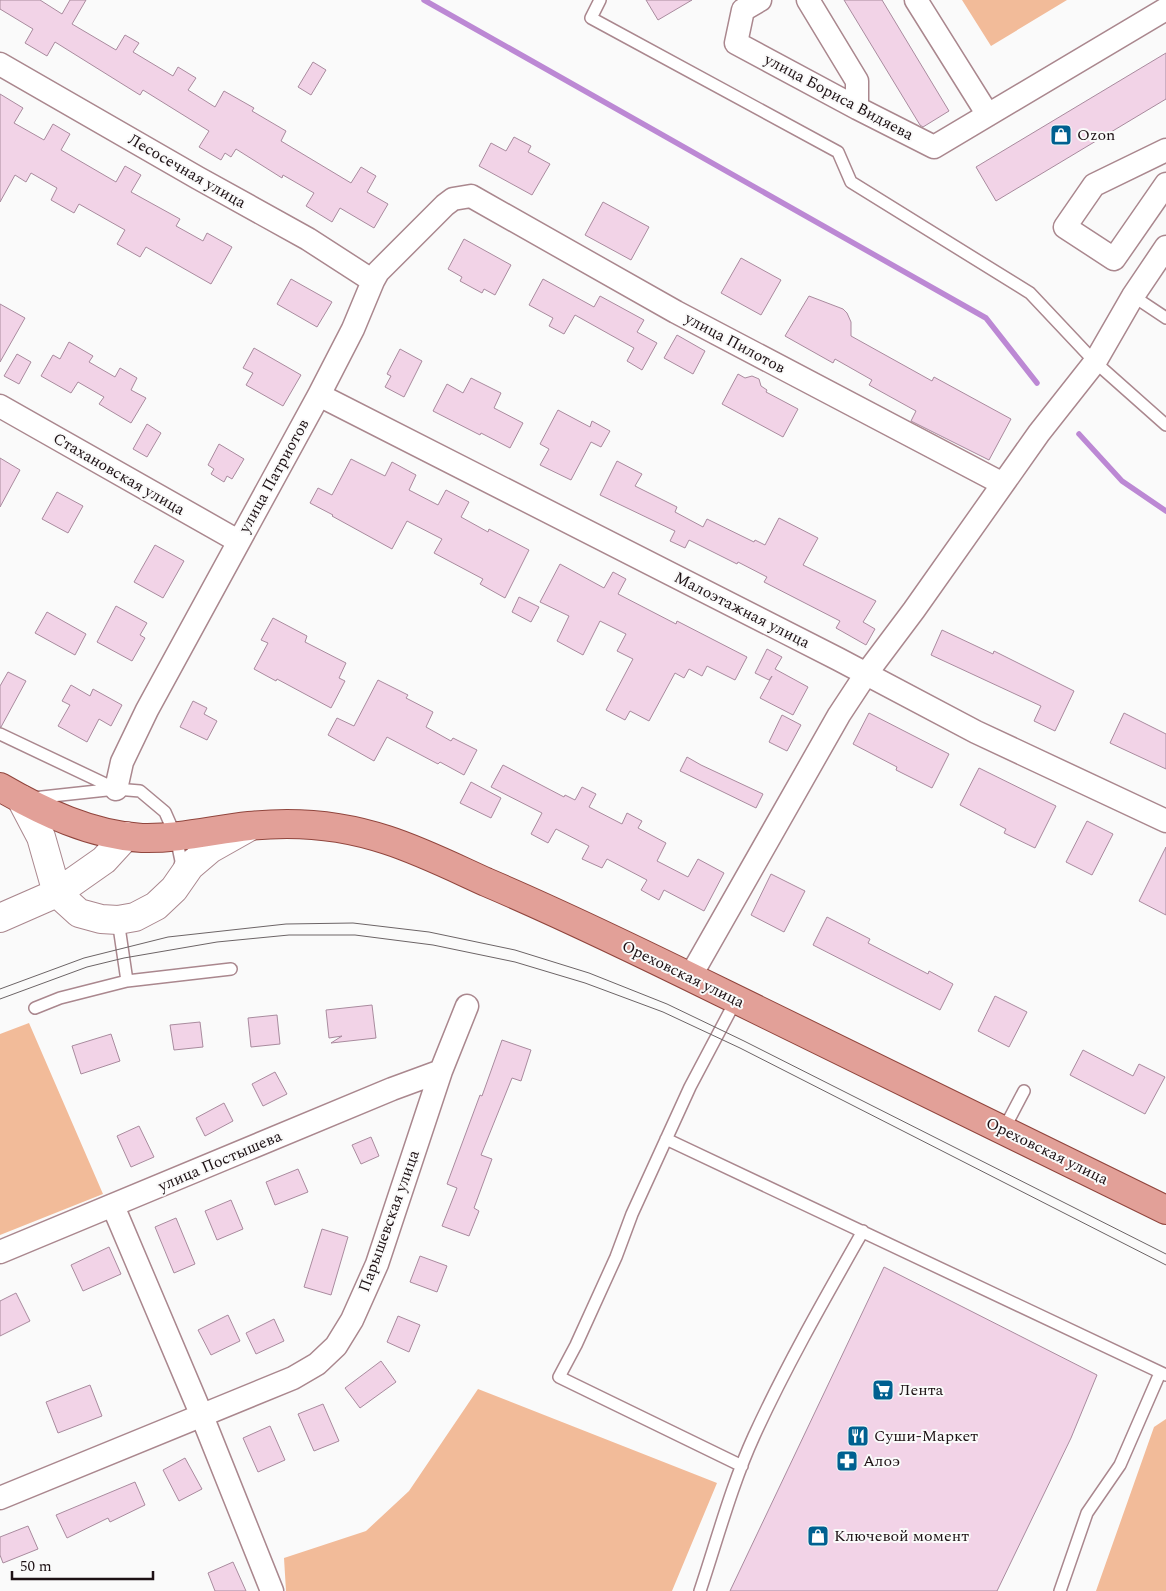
<svg xmlns="http://www.w3.org/2000/svg" width="1166" height="1591" font-family="Spectral,serif">
	<style>
		.green { fill: #f2bb99 }
		.lines { fill: none; stroke-linecap: round; stroke-linejoin: round }
		.stream { stroke: #bc88d4; stroke-width: 5.5 }
		.building { fill: #f2d3e7; stroke: #a98b9e }
		.lane-casing { stroke: #aa878e; stroke-width: 14 }
		.street-casing { stroke: #aa878e; stroke-width: 25 }
		.secondary-casing { stroke: #aa878e; stroke-width: 30 }
		.primary-casing { stroke: #90453d; stroke-width: 30 }
		.lane { stroke: #fff; stroke-width: 11 }
		.street { stroke: #fff; stroke-width: 22 }
		.secondary { stroke: #fff; stroke-width: 28 }
		.primary { stroke: #e2a098; stroke-width: 28 }
		.tram { stroke: #6c6466; stroke-width: 1 }
		.labels { text-anchor: middle; dominant-baseline: central; stroke-width: 4; stroke-linejoin: round; paint-order: stroke }
		.street-label { font-size: 16px; fill: #1d1114; stroke: #fafafa }
		.poi-label { font-size: 16px; fill: #1d1114; stroke: #fafafa; text-anchor: start }
	</style>
	<rect width="100%" height="100%" fill="#fafafa"/>
	<!-- green -->
	<path class="green" d="M 962,0 L 1067,0 L 991,46 Z
		M 29,1023 L 103,1194 L 0,1235 L 0,1034 Z
		M 478,1389 L 717,1483 L 672,1591 L 286,1591 L 284,1558 L 366,1531 L 409,1491 Z
		M 1166,1419 L 1166,1591 L 1096,1591 L 1154,1427 Z"/>
	<g class="lines">
		<!-- stream -->
		<path class="stream" d="M 424,0 L 986,318 L 1037,383
			M 1079,434 L 1122,481 L 1166,511"/>
	</g>
	<!-- building -->
	<path class="building" d="M 0,0 L 40,0 L 62,14 L 70,0 L 86,0 L 72,24 L 116,50 L 125,35 L 139,43 L 133,52 L 173,76 L 178,67 L 196,78 L 188,90 L 215,107 L 224,91 L 254,108 L 252,111 L 286,131 L 281,141 L 351,183 L 361,167 L 376,176 L 367,192 L 388,204 L 374,228 L 340,208 L 332,222 L 306,206 L 314,193 L 283,175 L 282,178 L 236,149 L 231,157 L 225,153 L 221,160 L 199,147 L 209,131 L 143,90 L 140,95 L 55,42 L 47,56 L 25,43 L 33,29 L 0,9 Z
		M 646,0 L 692,0 L 658,20 Z
		M 844,0 L 882,0 L 949,111 L 923,127 L 920,125 Z
		M 1166,53 L 1166,99 L 996,201 L 976,167 Z
		M 313,62 L 326,70 L 311,95 L 298,87 Z
		M 0,94 L 23,108 L 14,123 L 44,140 L 53,124 L 70,134 L 61,150 L 116,182 L 125,166 L 141,175 L 131,192 L 180,219 L 176,226 L 203,241 L 207,233 L 232,247 L 211,284 L 146,247 L 140,257 L 117,244 L 125,230 L 79,204 L 74,213 L 51,200 L 57,188 L 31,173 L 26,182 L 15,175 L 0,202 Z
		M 514,137 L 531,146 L 528,152 L 550,164 L 532,195 L 479,166 L 491,143 L 506,151 Z
		M 603,202 L 649,227 L 631,260 L 585,235 Z
		M 464,239 L 511,265 L 495,295 L 484,289 L 482,293 L 460,281 L 462,277 L 448,269 Z
		M 741,258 L 781,280 L 761,315 L 721,293 Z
		M 291,279 L 332,302 L 317,327 L 277,304 Z
		M 543,279 L 594,307 L 600,296 L 644,320 L 637,332 L 657,343 L 642,370 L 627,361 L 634,348 L 575,315 L 564,334 L 549,326 L 553,318 L 529,305 Z
		M 809,296 L 843,309 L 847,313 L 851,322 L 851,336 L 932,381 L 934,377 L 1011,419 L 989,460 L 911,421 L 916,411 L 869,385 L 872,380 L 835,359 L 833,363 L 785,336 Z
		M 0,304 L 25,318 L 0,362 Z
		M 677,335 L 705,351 L 693,374 L 664,358 Z
		M 69,342 L 93,356 L 89,362 L 115,377 L 120,368 L 137,378 L 131,390 L 146,398 L 131,423 L 99,404 L 104,397 L 78,382 L 71,393 L 41,376 L 53,355 L 60,359 Z
		M 254,348 L 301,375 L 283,406 L 246,385 L 253,373 L 243,368 Z
		M 400,349 L 422,361 L 404,397 L 385,387 L 391,376 L 387,374 Z
		M 17,354 L 31,362 L 19,384 L 4,376 Z
		M 738,374 L 745,378 L 752,376 L 759,379 L 761,386 L 767,390 L 766,392 L 798,409 L 783,437 L 722,404 Z
		M 471,378 L 501,393 L 494,408 L 523,423 L 510,448 L 481,433 L 480,435 L 433,411 L 447,384 L 463,393 Z
		M 558,410 L 590,427 L 592,421 L 610,431 L 601,447 L 591,442 L 571,480 L 540,465 L 549,449 L 540,444 Z
		M 147,424 L 161,433 L 147,457 L 133,449 Z
		M 219,444 L 244,459 L 232,479 L 227,476 L 224,482 L 211,474 L 214,469 L 208,465 Z
		M 0,458 L 20,470 L 0,507 Z
		M 351,459 L 385,476 L 392,462 L 416,475 L 409,490 L 438,505 L 446,490 L 469,502 L 461,517 L 488,532 L 489,529 L 529,550 L 505,598 L 480,584 L 483,579 L 434,553 L 442,539 L 407,521 L 392,549 L 332,516 L 333,515 L 310,503 L 318,488 L 332,495 Z
		M 617,461 L 642,474 L 635,486 L 677,507 L 675,512 L 703,527 L 707,519 L 754,542 L 755,540 L 765,545 L 779,518 L 818,538 L 803,565 L 876,601 L 863,622 L 875,629 L 866,645 L 836,628 L 840,621 L 764,582 L 767,577 L 738,562 L 737,564 L 689,540 L 685,548 L 670,541 L 675,531 L 600,495 Z
		M 57,492 L 83,506 L 68,533 L 42,519 Z
		M 155,545 L 184,561 L 163,598 L 134,582 Z
		M 560,564 L 604,588 L 613,572 L 626,579 L 618,594 L 676,624 L 677,621 L 747,657 L 735,680 L 707,666 L 702,676 L 689,669 L 684,678 L 675,673 L 649,721 L 630,711 L 625,720 L 606,710 L 633,659 L 617,651 L 626,634 L 600,621 L 583,655 L 557,641 L 569,616 L 540,602 Z
		M 519,597 L 539,607 L 531,622 L 512,612 Z
		M 116,606 L 147,623 L 140,635 L 145,638 L 132,661 L 97,642 Z
		M 47,612 L 86,634 L 75,655 L 35,633 Z
		M 273,618 L 307,636 L 305,642 L 346,663 L 339,678 L 345,681 L 331,708 L 277,679 L 276,681 L 254,669 L 268,643 L 261,640 Z
		M 942,630 L 993,654 L 994,651 L 1074,691 L 1055,731 L 1034,721 L 1041,706 L 931,655 Z
		M 767,649 L 782,657 L 775,669 L 808,687 L 793,715 L 760,698 L 772,676 L 769,680 L 755,673 Z
		M 8,672 L 26,681 L 1,727 L 0,727 L 0,686 Z
		M 378,680 L 408,695 L 406,698 L 433,712 L 426,727 L 451,741 L 453,738 L 477,750 L 464,775 L 440,762 L 438,764 L 387,737 L 374,761 L 328,735 L 337,718 L 354,726 Z
		M 71,685 L 90,696 L 93,689 L 122,705 L 111,726 L 99,719 L 87,742 L 58,726 L 70,705 L 62,701 Z
		M 193,701 L 207,708 L 204,714 L 217,721 L 207,740 L 180,727 Z
		M 869,713 L 949,754 L 932,788 L 896,770 L 897,767 L 853,744 Z
		M 1124,713 L 1166,734 L 1166,769 L 1110,743 Z
		M 782,715 L 801,725 L 787,751 L 769,742 Z
		M 687,757 L 701,765 L 763,794 L 756,808 L 680,771 Z
		M 503,765 L 564,797 L 565,795 L 575,800 L 582,787 L 596,794 L 589,807 L 622,824 L 627,813 L 642,821 L 638,828 L 666,843 L 657,861 L 688,877 L 698,859 L 724,873 L 704,911 L 664,890 L 659,900 L 641,890 L 647,880 L 607,859 L 602,868 L 582,859 L 589,846 L 556,829 L 548,843 L 531,834 L 542,813 L 491,787 Z
		M 979,768 L 1056,806 L 1035,848 L 1004,833 L 1006,829 L 960,805 Z
		M 471,782 L 501,798 L 491,818 L 460,803 Z
		M 1087,821 L 1113,834 L 1092,875 L 1066,862 Z
		M 1166,847 L 1166,915 L 1139,901 Z
		M 771,874 L 805,891 L 784,932 L 751,915 Z
		M 827,917 L 870,939 L 868,943 L 928,974 L 929,971 L 953,984 L 940,1010 L 813,945 Z
		M 995,996 L 1027,1012 L 1009,1047 L 978,1031 Z
		M 372,1005 L 376,1038 L 331,1043 L 342,1036 L 329,1038 L 326,1010 Z
		M 277,1015 L 280,1044 L 251,1047 L 248,1018 Z
		M 200,1022 L 203,1047 L 174,1050 L 170,1025 Z
		M 111,1034 L 120,1061 L 81,1074 L 72,1046 Z
		M 502,1040 L 531,1050 L 521,1081 L 512,1078 L 481,1155 L 492,1159 L 474,1208 L 479,1211 L 469,1236 L 442,1226 L 457,1188 L 447,1184 L 480,1095 L 482,1096 Z
		M 1083,1050 L 1133,1076 L 1139,1064 L 1165,1077 L 1145,1114 L 1070,1075 Z
		M 275,1072 L 287,1094 L 263,1106 L 252,1084 Z
		M 224,1103 L 233,1121 L 205,1136 L 196,1118 Z
		M 139,1126 L 154,1157 L 131,1167 L 117,1136 Z
		M 371,1137 L 379,1156 L 361,1164 L 352,1145 Z
		M 298,1169 L 308,1192 L 275,1205 L 266,1182 Z
		M 231,1200 L 243,1229 L 217,1240 L 205,1211 Z
		M 176,1218 L 195,1264 L 174,1273 L 155,1227 Z
		M 322,1229 L 348,1237 L 331,1295 L 304,1287 Z
		M 109,1247 L 121,1274 L 83,1291 L 71,1265 Z
		M 420,1256 L 447,1266 L 437,1292 L 410,1282 Z
		M 884,1267 L 1097,1375 L 1071,1438 L 997,1591 L 730,1591 Z
		M 16,1293 L 30,1321 L 0,1336 L 0,1301 Z
		M 228,1315 L 240,1341 L 211,1355 L 198,1330 Z
		M 398,1316 L 420,1325 L 409,1352 L 387,1342 Z
		M 274,1319 L 284,1341 L 256,1354 L 246,1333 Z
		M 381,1361 L 396,1382 L 360,1408 L 345,1388 Z
		M 90,1385 L 102,1416 L 58,1433 L 46,1402 Z
		M 323,1404 L 339,1441 L 314,1451 L 298,1414 Z
		M 270,1426 L 285,1460 L 258,1472 L 243,1438 Z
		M 185,1458 L 202,1489 L 179,1501 L 163,1470 Z
		M 135,1482 L 145,1505 L 110,1522 L 108,1518 L 67,1538 L 56,1515 Z
		M 28,1526 L 38,1549 L 3,1563 L 0,1555 L 0,1537 Z
		M 233,1562 L 246,1591 L 215,1591 L 208,1573 Z"/>
	<g class="lines">
		<!-- lane casing -->
		<g class="lane-casing">
			<path id="lane" d="M 600,0 L 591,18 L 838,152 L 851,182 L 1030,293 L 1095,362 L 1166,425
				M 1133,296 L 1166,318
				M 0,734 L 116,789
				M 33,798 L 116,789 L 140,791 L 165,812 L 176,837 L 181,861 L 179,871
				M 118,920 L 127,981
				M 736,1000 L 690,1087 L 632,1214 L 616,1257 L 576,1345 L 559,1377 L 742,1466
				M 35,1008 L 60,998 L 127,981 L 231,969
				M 1004,1129 L 1024,1091
				M 666,1139 L 1166,1375
				M 700,1591 C 717,1540 732,1484 754,1436 C 786,1366 825,1298 863,1231
				M 1060,1591 L 1087,1513 L 1120,1465 L 1160,1373"/>
		</g>
		<!-- street casing -->
		<g class="street-casing">
			<path id="street" d="M 760,0 L 743,10 L 736,43 L 857,108 L 934,147 L 1166,9
				M 808,0 L 857,81 L 857,108
				M 916,0 L 988,115
				M 0,64 L 198,178 L 308,239 L 373,281
				M 1166,150 L 1094,185 L 1065,227 L 1114,259 L 1166,184
				M 319,395 L 838,659 L 976,732 L 1166,821
				M 0,406 L 238,541
				M 116,789 L 122,762 L 147,710 L 319,395 L 353,329 L 373,281 L 378,272 L 445,205 L 453,199 L 471,196 L 676,312 L 1003,484
				M 690,977 L 839,715 L 866,674 L 914,610 L 1039,433 L 1095,362 L 1133,296 L 1166,247
				M 113,1206 L 202,1416 L 272,1591
				M 0,1252 L 392,1089 L 441,1071
				M 0,1498 L 293,1378 L 317,1364 L 336,1346 L 352,1320 L 377,1264 L 441,1071 L 467,1006"/>
		</g>
		<!-- secondary casing -->
		<g class="secondary-casing">
			<path id="secondary" d="M 21,799 L 41,837 L 57,893 L 79,913 L 101,919 L 118,920 L 135,917 L 156,906 L 174,889 L 190,866 L 210,849 L 249,827
				M 0,918 L 57,893 L 104,860 L 126,836"/>
		</g>
		<!-- primary casing -->
		<g class="primary-casing">
			<path id="primary" d="M 0,787 C 43,812 91,835 142,838 C 178,839 213,830 249,826 C 295,821 342,825 387,840 C 421,851 453,867 486,882 C 566,916 644,954 721,992 C 869,1065 1018,1136 1166,1210"/>
		</g>
		<!-- lane -->
		<use href="#lane" class="lane"/>
		<!-- street -->
		<use href="#street" class="street"/>
		<!-- secondary -->
		<use href="#secondary" class="secondary"/>
		<!-- primary -->
		<use href="#primary" class="primary"/>
		<!-- tram -->
		<path class="tram" d="M 0,989 L 84,958 L 168,937 L 286,924 L 353,923 L 429,932 L 515,950 L 589,973 L 667,1004 L 744,1041 L 1166,1254
			M 0,999 L 87,967 L 124,958 L 217,942 L 289,935 L 355,935 L 433,945 L 515,962 L 585,983 L 663,1012 L 740,1048 L 1166,1265"/>
	</g>
	<!-- icons -->
	<defs>
		<g id="shop-square" transform="scale(1.125)"><rect x="-9" y="-9" width="18" height="18" rx="4" fill="#006090" stroke="#fafafa"/><path d="M-5-2.5h2.3a2.7 3.5 0 0 1 5.4 0H5L5.5 6h-11ZM-1.5-2.5h3a1.5 2.3 0 0 0-3 0Z" fill="#fff"/></g>
		<g id="supermarket-square" transform="scale(1.125)"><rect x="-9" y="-9" width="18" height="18" rx="4" fill="#006090" stroke="#fafafa"/><path d="M-6-5.5h2.5l.6 2H6L4.5 2H-2.5L-4.4-4H-6ZM-1.5 3.2a1.3 1.3 0 1 0 .1 0ZM3 3.2a1.3 1.3 0 1 0 .1 0Z" fill="#fff"/></g>
		<g id="restaurant-square" transform="scale(1.125)"><rect x="-9" y="-9" width="18" height="18" rx="4" fill="#006090" stroke="#fafafa"/><path d="M-5-6h1v4h1v-4h1v4h1v-4h1v5L-1.5 .5V6h-2V.5L-5-1ZM5-6V6H3V1.5H1.5Q1.5-4 5-6Z" fill="#fff"/></g>
		<g id="pharmacy-square" transform="scale(1.125)"><rect x="-9" y="-9" width="18" height="18" rx="4" fill="#006090" stroke="#fafafa"/><path d="M-2-6h4v4h4v4h-4v4h-4v-4h-4v-4h4Z" fill="#fff"/></g>
	</defs>
	<g fill-rule="evenodd">
		<use href="#shop-square" x="1061" y="135"/>
		<use href="#supermarket-square" x="883" y="1390"/>
		<use href="#restaurant-square" x="858" y="1436"/>
		<use href="#pharmacy-square" x="847" y="1461"/>
		<use href="#shop-square" x="818" y="1536"/>
	</g>
	<g class="labels">
		<!-- street labels -->
		<g class="street-label">
			<text transform="translate(839 97) rotate(28)">улица Бориса Видяева</text>
			<text transform="translate(187 171) rotate(30)">Лесосечная улица</text>
			<text transform="translate(735 343) rotate(28)">улица Пилотов</text>
			<text transform="translate(119 474) rotate(30)">Стахановская улица</text>
			<text transform="translate(274 476) rotate(-61)">улица Патриотов</text>
			<text transform="translate(742 610) rotate(27)">Малоэтажная улица</text>
			<text transform="translate(683 974) rotate(26)">Ореховская улица</text>
			<text transform="translate(1047 1151) rotate(26)">Ореховская улица</text>
			<text transform="translate(220 1161) rotate(-23)">улица Постышева</text>
			<text transform="translate(389 1221) rotate(-70)">Парышевская улица</text>
		</g>
		<!-- poi labels -->
		<g class="poi-label">
			<text x="1077" y="135">Ozon</text>
			<text x="899" y="1390">Лента</text>
			<text x="874" y="1436">Суши-Маркет</text>
			<text x="863" y="1461">Алоэ</text>
			<text x="834" y="1536">Ключевой момент</text>
		</g>
	</g>
	<!-- scale -->
	<path d="M12 1571v8h141v-8" fill="none" stroke="#1d1114" stroke-width="2.5"/>
	<text x="20" y="1571" font-size="15" fill="#1d1114" stroke="#fafafa" stroke-width="4" paint-order="stroke">50 m</text>
</svg>
